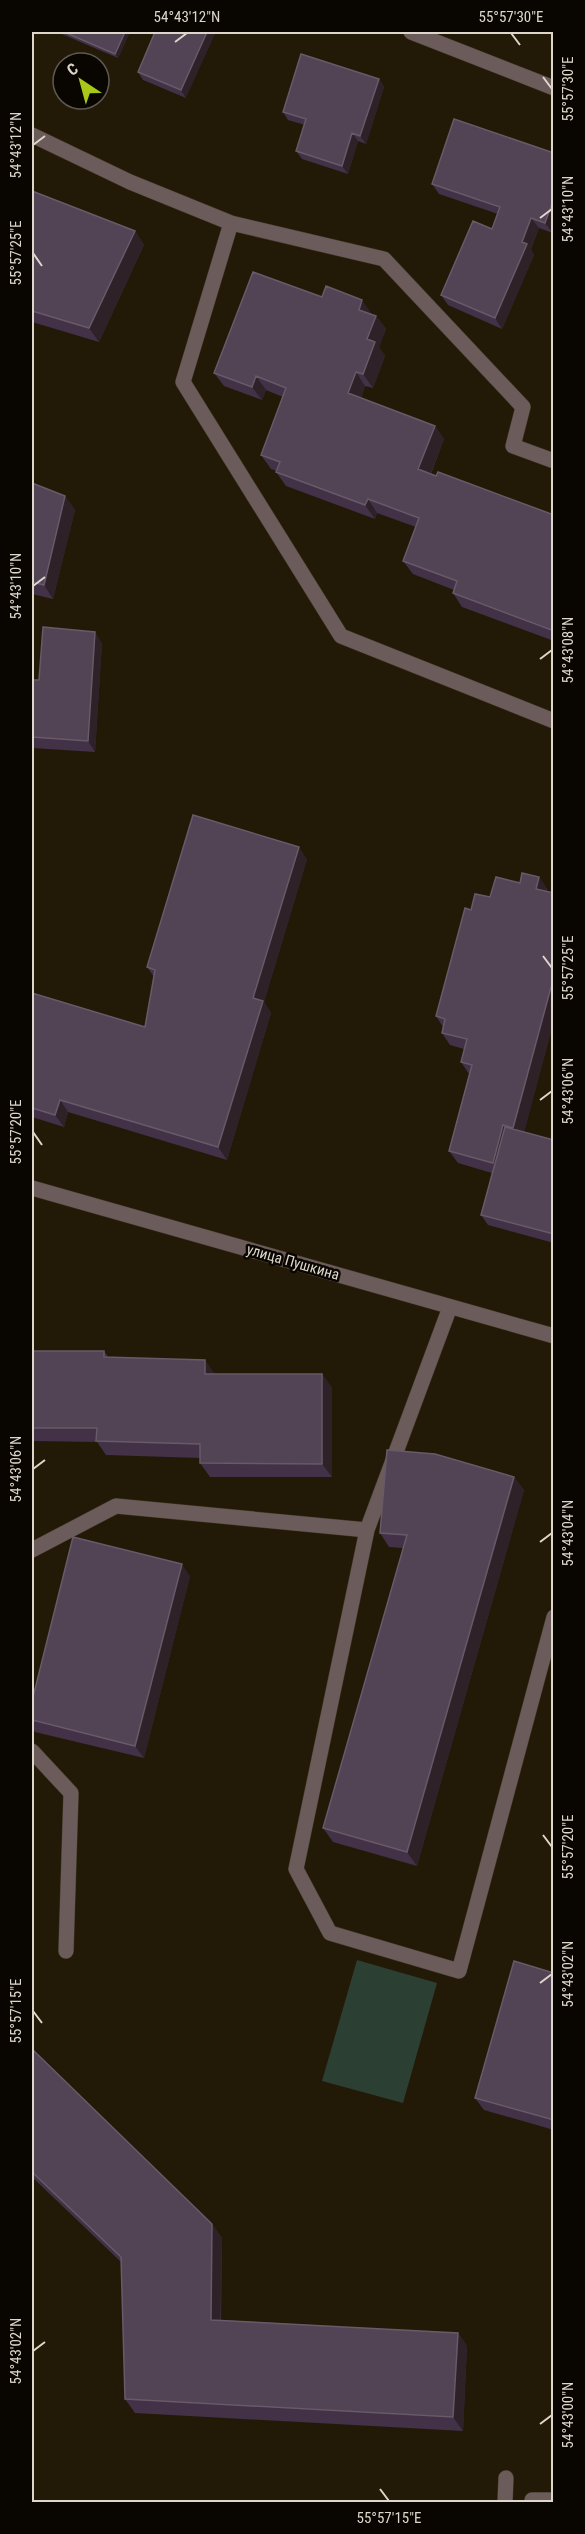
<svg xmlns="http://www.w3.org/2000/svg" width="585" height="2534" font-family="'Roboto Condensed',sans-serif">
	<style>
		.green { fill: #2c3f33 }
		.lines { fill: none; stroke-linecap: round; stroke-linejoin: round }
		.service-casing { stroke: #3c3422; stroke-width: 16 }
		.tertiary-casing { stroke: #3c3422; stroke-width: 16 }
		.service { stroke: #6b5b5a; stroke-width: 15 }
		.tertiary { stroke: #6b5b5a; stroke-width: 15 }
		.wall { fill: #423147 }
		.shaded-wall { fill: #2e2127 }
		.building { fill: #524355; stroke: #685a68; stroke-width: 1.5 }
		.ticks { fill: none; stroke: #ddd7cb; stroke-width: 2 }
		.labels { text-anchor: middle; dominant-baseline: central; stroke-width: 5; stroke-linejoin: round; paint-order: stroke }
		.street-label { font-size: 15px; fill: #ddd7cb; stroke: #090602 }
		.neatline { fill: none; stroke: #ddd7cb; stroke-width: 2 }
		.ticks-label { font-size: 15px; text-anchor: middle; fill: #ddd7cb }
	</style>
	<rect width="100%" height="100%" fill="#221a07"/>
	<!-- green -->
	<path class="green" d="M 357,1960 L 437,1983 L 403,2103 L 322,2081 Z"/>
	<g class="lines">
		<!-- service casing -->
		<g class="service-casing">
			<path id="service" d="M 32,135 L 130,182 L 231,223 L 183,382 L 341,636 L 554,721
				M 231,223 L 384,259 L 523,407 L 513,446 L 554,461
				M 450,1307 L 367,1530 L 296,1869 L 330,1933 L 459,1971 L 554,1617
				M 32,1550 L 116,1506 L 367,1530
				M 32,1751 L 71,1793 L 66,1951
				M 532,2500 L 554,2500
				M 505,2502 L 506,2478"/>
		</g>
		<!-- tertiary casing -->
		<g class="tertiary-casing">
			<path id="tertiary" d="M 411,32 L 554,88
				M 32,1188 L 554,1336"/>
		</g>
		<!-- service -->
		<use href="#service" class="service"/>
		<!-- tertiary -->
		<use href="#tertiary" class="tertiary"/>
	</g>
	<!-- wall -->
	<path class="wall" d="M 57,32 L 130,32 L 118,58 Z
		M 155,32 L 186,98 L 143,80 L 138,72 Z
		M 379,79 L 384,87 L 366,144 L 358,141 L 348,174 L 302,159 L 296,151 L 305,125 L 288,120 L 283,112 Z
		M 554,153 L 553,233 L 539,228 L 531,249 L 534,255 L 502,329 L 448,305 L 441,295 L 492,229 L 498,214 L 439,194 L 432,184 Z
		M 32,191 L 135,231 L 144,245 L 99,342 L 32,322 Z
		M 322,297 L 376,316 L 386,329 L 379,347 L 385,356 L 373,388 L 365,386 L 361,398 L 435,426 L 444,439 L 431,474 L 554,515 L 554,641 L 462,607 L 453,593 L 454,590 L 413,574 L 403,561 L 416,527 L 377,513 L 375,519 L 286,486 L 276,472 L 277,471 L 271,469 L 261,455 L 283,397 L 266,390 L 262,400 L 224,386 L 214,373 Z
		M 32,483 L 65,496 L 75,510 L 53,599 L 32,594 Z
		M 102,643 L 95,752 L 32,748 L 32,680 L 39,680 Z
		M 307,859 L 264,1002 L 271,1013 L 227,1160 L 68,1112 L 64,1127 L 32,1117 L 32,993 L 145,1027 L 154,977 L 147,967 Z
		M 539,877 L 547,889 L 547,892 L 554,893 L 554,1020 L 524,1132 L 554,1140 L 554,1243 L 488,1225 L 481,1215 L 492,1173 L 458,1163 L 449,1151 L 469,1074 L 461,1062 L 464,1049 L 450,1045 L 442,1033 L 443,1027 L 436,1016 L 471,910 L 490,897 L 520,883 Z
		M 32,1351 L 104,1351 L 109,1358 L 215,1374 L 322,1374 L 332,1388 L 332,1477 L 210,1477 L 200,1463 L 200,1458 L 106,1455 L 97,1442 L 32,1441 Z
		M 514,1477 L 524,1490 L 417,1866 L 333,1842 L 323,1828 L 403,1548 L 389,1547 L 380,1533 Z
		M 190,1576 L 144,1758 L 35,1732 L 32,1726 L 32,1701 Z
		M 554,1973 L 554,2130 L 484,2110 L 475,2098 Z
		M 32,2049 L 212,2224 L 222,2238 L 221,2320 L 458,2333 L 467,2346 L 463,2431 L 135,2413 L 125,2399 L 121,2262 L 32,2177 Z"/>
	<!-- shaded-wall -->
	<path class="shaded-wall" d="M 125,32 L 130,32 L 118,58 L 115,54 Z
		M 207,32 L 216,32 L 186,98 L 181,90 Z
		M 379,79 L 384,87 L 366,144 L 360,136 Z
		M 352,133 L 358,141 L 348,174 L 342,166 Z
		M 554,198 L 554,231 L 553,233 L 545,223 Z
		M 531,218 L 539,228 L 531,249 L 534,255 L 502,329 L 495,318 Z
		M 135,231 L 144,245 L 99,342 L 89,328 Z
		M 362,300 L 372,314 L 359,310 Z
		M 376,316 L 386,329 L 379,347 L 385,356 L 373,388 L 363,374 L 367,339 Z
		M 356,372 L 365,386 L 358,407 L 348,393 Z
		M 256,376 L 266,390 L 262,400 L 252,387 Z
		M 435,426 L 444,439 L 427,483 L 418,469 Z
		M 65,496 L 75,510 L 53,599 L 44,585 Z
		M 368,499 L 377,513 L 375,519 L 365,505 Z
		M 95,632 L 102,643 L 95,752 L 88,741 Z
		M 299,847 L 307,859 L 264,1002 L 271,1013 L 227,1160 L 218,1147 L 253,998 Z
		M 539,877 L 547,889 L 544,901 L 536,889 Z
		M 554,976 L 554,1020 L 522,1140 L 513,1128 Z
		M 60,1100 L 68,1112 L 64,1127 L 55,1115 Z
		M 503,1125 L 512,1138 L 502,1175 L 493,1163 Z
		M 205,1360 L 215,1374 L 205,1374 Z
		M 322,1374 L 332,1388 L 332,1477 L 322,1464 Z
		M 514,1477 L 524,1490 L 417,1866 L 407,1852 Z
		M 182,1564 L 190,1576 L 144,1758 L 135,1746 Z
		M 212,2224 L 222,2238 L 220,2334 L 211,2320 Z
		M 458,2333 L 467,2346 L 463,2431 L 453,2417 Z"/>
	<!-- building -->
	<path class="building" d="M 64,32 L 125,32 L 115,54 Z
		M 155,32 L 207,32 L 181,90 L 138,72 Z
		M 301,54 L 379,79 L 360,136 L 352,133 L 342,166 L 296,151 L 306,119 L 283,112 Z
		M 454,119 L 554,153 L 554,198 L 545,223 L 531,218 L 522,242 L 527,244 L 495,318 L 441,295 L 473,221 L 492,229 L 500,207 L 432,184 Z
		M 32,191 L 135,231 L 89,328 L 32,311 Z
		M 253,272 L 322,297 L 326,286 L 362,300 L 359,310 L 376,316 L 367,339 L 375,342 L 363,374 L 356,372 L 348,393 L 435,426 L 418,469 L 436,476 L 438,472 L 554,515 L 554,631 L 453,593 L 457,581 L 403,561 L 419,518 L 368,499 L 365,505 L 276,472 L 280,462 L 261,455 L 286,388 L 256,376 L 252,387 L 214,373 Z
		M 32,483 L 65,496 L 44,585 L 32,582 Z
		M 43,627 L 95,632 L 88,741 L 32,737 L 32,680 L 39,680 Z
		M 193,815 L 299,847 L 253,998 L 263,1001 L 218,1147 L 60,1100 L 55,1115 L 32,1108 L 32,993 L 145,1027 L 155,970 L 147,967 Z
		M 522,873 L 539,877 L 536,889 L 554,893 L 554,976 L 513,1128 L 503,1125 L 493,1163 L 449,1151 L 472,1065 L 461,1062 L 467,1039 L 442,1033 L 445,1019 L 436,1016 L 465,908 L 471,910 L 475,894 L 490,897 L 496,877 L 520,883 Z
		M 505,1127 L 554,1140 L 554,1234 L 481,1215 Z
		M 32,1351 L 104,1351 L 104,1357 L 205,1360 L 205,1374 L 322,1374 L 322,1464 L 200,1463 L 200,1444 L 96,1441 L 97,1428 L 32,1428 Z
		M 387,1450 L 435,1454 L 514,1477 L 407,1852 L 323,1828 L 407,1535 L 380,1533 Z
		M 73,1537 L 182,1564 L 135,1746 L 32,1720 L 32,1701 Z
		M 514,1961 L 554,1973 L 554,2120 L 475,2098 Z
		M 32,2049 L 212,2224 L 211,2320 L 458,2333 L 453,2417 L 125,2399 L 121,2257 L 32,2172 Z"/>
	<!-- ticks -->
	<path class="ticks" d="M 511,33 L 520,45M 175,42 L 187,33M 543,77 L 552,89M 33,145 L 45,136M 540,218 L 552,209M 33,253 L 42,266M 33,586 L 45,577M 540,659 L 552,650M 543,956 L 552,968M 540,1100 L 552,1091M 33,1132 L 42,1145M 33,1469 L 45,1460M 540,1542 L 552,1533M 543,1835 L 552,1847M 540,1983 L 552,1974M 33,2011 L 42,2023M 33,2351 L 45,2342M 540,2424 L 552,2415M 380,2489 L 389,2501"/>
	<g class="labels">
		<!-- street labels -->
		<g class="street-label">
			<text transform="translate(293 1262) rotate(16)">улица Пушкина</text>
		</g>
	</g>
	<!-- border -->
	<rect width="585" height="2534" fill="none" stroke="#090602" stroke-width="66"/>
	<!-- north arrow -->
	<g transform="translate(81 81) rotate(324)"><circle r="28" fill="#090602" stroke="#5e5a52" stroke-width="1.5"/>
	<path d="M0-4.5L10 22L0 15L-10 22Z" fill="#a9c719"/>
	<text y="-9" font-size="16" font-weight="bold" text-anchor="middle" fill="#ddd7cb">С</text>
	</g>
	<rect x="33" y="33" width="519" height="2468" class="neatline"/>
	<g class="ticks-label">
		<text x="187" y="22">54°43'12"N</text>
		<text x="511" y="22">55°57'30"E</text>
		<text transform="translate(568 89) rotate(-90)" y="5">55°57'30"E</text>
		<text transform="translate(16 145) rotate(-90)" y="5">54°43'12"N</text>
		<text transform="translate(568 209) rotate(-90)" y="5">54°43'10"N</text>
		<text transform="translate(16 253) rotate(-90)" y="5">55°57'25"E</text>
		<text transform="translate(16 586) rotate(-90)" y="5">54°43'10"N</text>
		<text transform="translate(568 650) rotate(-90)" y="5">54°43'08"N</text>
		<text transform="translate(568 968) rotate(-90)" y="5">55°57'25"E</text>
		<text transform="translate(568 1091) rotate(-90)" y="5">54°43'06"N</text>
		<text transform="translate(16 1132) rotate(-90)" y="5">55°57'20"E</text>
		<text transform="translate(16 1469) rotate(-90)" y="5">54°43'06"N</text>
		<text transform="translate(568 1533) rotate(-90)" y="5">54°43'04"N</text>
		<text transform="translate(568 1847) rotate(-90)" y="5">55°57'20"E</text>
		<text transform="translate(568 1974) rotate(-90)" y="5">54°43'02"N</text>
		<text transform="translate(16 2011) rotate(-90)" y="5">55°57'15"E</text>
		<text transform="translate(16 2351) rotate(-90)" y="5">54°43'02"N</text>
		<text transform="translate(568 2415) rotate(-90)" y="5">54°43'00"N</text>
		<text x="389" y="2523">55°57'15"E</text>
	</g>
</svg>
